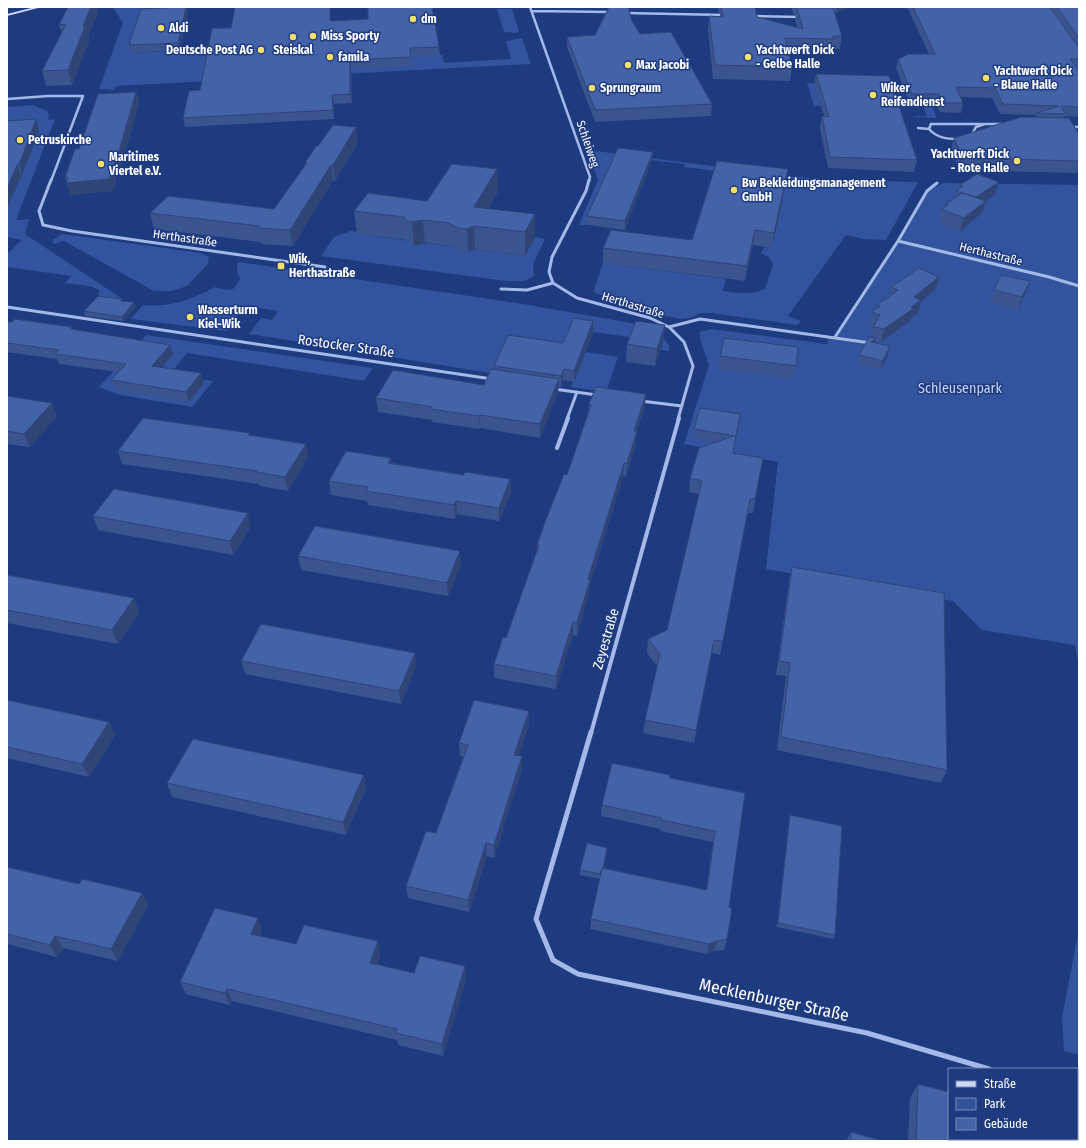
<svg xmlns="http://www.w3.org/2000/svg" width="1086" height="1148" font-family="'Fira Sans Condensed',sans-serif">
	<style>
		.green { fill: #32539e }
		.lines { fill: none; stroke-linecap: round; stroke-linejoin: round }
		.minor-far3 { stroke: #a3b9e8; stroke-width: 2.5 }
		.minor-far2 { stroke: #a3b9e8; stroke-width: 3 }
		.minor-far1 { stroke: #a3b9e8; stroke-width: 4 }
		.minor { stroke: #a3b9e8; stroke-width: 5 }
		.secondary { fill: #cedaf7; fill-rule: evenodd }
		.wall { fill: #3a5490 }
		.shaded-wall { fill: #2f4576 }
		.building { fill: #4362a8; stroke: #2f4576 }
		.poi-dot { fill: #f7e162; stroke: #1e3b80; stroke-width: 1.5 }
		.labels { text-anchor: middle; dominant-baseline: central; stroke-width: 3; stroke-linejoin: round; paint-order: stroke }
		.far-poi-label { font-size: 12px; font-weight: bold; fill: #fff; stroke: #1e3b80; text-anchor: start }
		.far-street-label { font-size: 12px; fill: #fff; stroke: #1e3b80 }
		.street-label { font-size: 14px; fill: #fff; stroke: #1e3b80 }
		.park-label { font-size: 14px; fill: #c7d6f6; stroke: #1e3b80 }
		.near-street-label { font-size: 17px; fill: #fff; stroke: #1e3b80 }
	</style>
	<rect width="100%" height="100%" fill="#1e3b80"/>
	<!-- green -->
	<path class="green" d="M 113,7 L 174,7 L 189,11 L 143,13 L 131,53 L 211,49 L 410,57 L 442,55 L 444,63 L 511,59 L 506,41 L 522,38 L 531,64 L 116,86 L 114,90 L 99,89 L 123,23 Z
		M 497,9 L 512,9 L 519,32 L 516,33 L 504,32 Z
		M 807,83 L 923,86 L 937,118 L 914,117 L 913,116 L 927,116 L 916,88 L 817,85 L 820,106 L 814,106 Z
		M 33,105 L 47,111 L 49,115 L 48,120 L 55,119 L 16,220 L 29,219 L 25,234 L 121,298 L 115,302 L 99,296 L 99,290 L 90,286 L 65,283 L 71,276 L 7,267 L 7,254 L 22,240 L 7,237 L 7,151 L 37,135 L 39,130 L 7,131 L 7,107 Z
		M 588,150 L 868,186 L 874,181 L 918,182 L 886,240 L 863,239 L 846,235 L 788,316 L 801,321 L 797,325 L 711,313 L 700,313 L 690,318 L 680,319 L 667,316 L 595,293 L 594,290 L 603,263 L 726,279 L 723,291 C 738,293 751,295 765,289 L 773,265 L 770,258 L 761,253 L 765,247 L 772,248 L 717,171 L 684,167 L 685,164 L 615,156 L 587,225 L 579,225 L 598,180 Z
		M 944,183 L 1079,185 L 1079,667 L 1075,645 L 982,630 L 953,601 L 766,569 L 778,462 L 684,444 L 709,365 L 700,339 L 700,332 L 711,329 L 827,344 L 829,336 L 835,337 L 898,241 L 927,191 Z
		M 351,231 L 358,232 L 358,234 L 409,241 L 409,244 L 419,245 L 423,243 L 456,247 L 459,252 L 468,252 L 473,249 L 525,256 L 535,237 L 545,239 L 533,264 L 534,276 L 524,281 L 505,281 L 321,256 L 334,237 Z
		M 62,234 L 201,253 L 209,257 L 208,264 L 187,286 L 172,291 L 154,291 L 64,241 L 55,244 L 52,242 L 53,240 Z
		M 239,262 L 523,304 L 631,323 L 650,329 L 665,340 L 669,345 L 669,351 L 661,350 L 663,342 L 574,329 L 566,349 L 618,357 L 606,392 L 571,387 L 581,361 L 496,374 L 249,334 L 261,318 L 272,320 L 278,311 L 246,306 L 226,331 L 131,319 L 143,305 C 170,308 192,299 215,287 L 226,290 L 233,289 L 241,278 L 238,275 L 237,264 Z
		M 146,335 L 373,368 L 364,381 L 187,353 L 169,375 L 213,381 L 192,407 L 120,395 L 99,387 Z
		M 1079,929 L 1079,1055 L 1064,1051 L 1062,1017 Z"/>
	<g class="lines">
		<!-- minor-far3 -->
		<path class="minor-far3" d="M 530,7 L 590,177 L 589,181
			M 531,11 L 610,12
			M 625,13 L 724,15
			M 751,16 L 800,17
			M 7,99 L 48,96 L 83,96 L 51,181
			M 1071,127 L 1079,127
			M 918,128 L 929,129
			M 971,136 L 976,127 L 985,124
			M 958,139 C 947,139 937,138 929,129 L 931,124 L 1002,124"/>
		<!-- minor-far2 -->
		<path class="minor-far2" d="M 51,180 L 39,211 L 43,225 L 72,231 L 325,267
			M 898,241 L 1049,277 L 1079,286
			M 553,283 L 549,272 L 552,257 L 586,191 L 589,180
			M 553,283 L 577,298 L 650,318 L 669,327 L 700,319 L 871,343
			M 501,289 L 527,290 L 553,283
			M 7,307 L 492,379
			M 669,327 L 684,342 L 693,366 L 678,419
			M 835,337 L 898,241 L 927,191 L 937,183
			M 554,389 L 597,395
			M 641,401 L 682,406
			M 567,419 L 577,392"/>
		<!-- minor-far1 -->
		<path class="minor-far1" d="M 557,448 L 568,418
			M 591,733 L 679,418"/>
		<!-- minor -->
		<path class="minor" d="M 591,732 L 536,919 L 553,960 L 578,974 L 867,1033 L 989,1069
			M 1077,1095 L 1079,1095"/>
		<!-- secondary -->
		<path class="secondary" d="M 35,7 L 42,7 L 7,16 L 7,14 Z"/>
	</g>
	<!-- wall -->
	<path class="wall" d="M 68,7 L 97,7 L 98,12 L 88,37 L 89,41 L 72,85 L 46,86 L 42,71 L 62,34 L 59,25 Z
		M 186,7 L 188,14 L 179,50 L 131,53 L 129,45 Z
		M 718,7 L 755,7 L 757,17 L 797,28 L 795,20 L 796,14 L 793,14 L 792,7 L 852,7 L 836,13 L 834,13 L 842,36 L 840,49 L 832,49 L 831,52 L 788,51 L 792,67 L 790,81 L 713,79 L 708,29 L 709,16 L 720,17 L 720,13 L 719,13 Z
		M 899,7 L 1079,7 L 1079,69 L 1077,69 L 1079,71 L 1079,117 L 1065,116 L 1064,118 L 1079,134 L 1079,173 L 960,170 L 951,150 L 954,138 L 1036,117 L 1036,115 L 1000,114 L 992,98 L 961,97 L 963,103 L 961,113 L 940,112 L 936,104 L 910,104 L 896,68 L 898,59 L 929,54 L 908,9 Z
		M 331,21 L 439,47 L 440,56 L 411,57 L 411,66 L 351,69 L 352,103 L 334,104 L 334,119 L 185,127 L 183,118 L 200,90 Z
		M 632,21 L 640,34 L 712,104 L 711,116 L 595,122 L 567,47 L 567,37 L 595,35 Z
		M 816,74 L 917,160 L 914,172 L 828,168 L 820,128 L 822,116 L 824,116 L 814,85 Z
		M 136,92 L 139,103 L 120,170 L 119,170 L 113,191 L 70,195 L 65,177 L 79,149 Z
		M 7,121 L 39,130 L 22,176 L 21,176 L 7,209 Z
		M 358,142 L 335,181 L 333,180 L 293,246 L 261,244 L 261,242 L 154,229 L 150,213 L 274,209 L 305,165 L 305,163 L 318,146 Z
		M 653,152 L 652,160 L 625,230 L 587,225 L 587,216 Z
		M 497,169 L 498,192 L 488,208 L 535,237 L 525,256 L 475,249 L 468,252 L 459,252 L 451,246 L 425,243 L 414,246 L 409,244 L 406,240 L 357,234 L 354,211 L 427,201 Z
		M 788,169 L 786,183 L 772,248 L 753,245 L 745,281 L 603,263 L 603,248 L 692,240 Z
		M 999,182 L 995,194 L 986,201 L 982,213 L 960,231 L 938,222 L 941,209 L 945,207 L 946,204 L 954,199 L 956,191 L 959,189 L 960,185 Z
		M 1030,281 L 1025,294 L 1018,310 L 990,303 L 994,290 Z
		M 891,287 L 936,289 L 921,301 L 918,313 L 911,318 L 910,321 L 881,342 L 876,341 L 875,343 L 890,346 L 888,355 L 881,370 L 857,364 L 859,355 L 871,337 L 873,326 L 869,325 L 872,312 L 876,309 L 877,305 L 889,296 Z
		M 123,301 L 136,307 L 123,321 L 85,316 L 84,311 Z
		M 593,321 L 593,332 L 574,382 L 563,380 L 561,387 L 559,386 L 558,392 L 540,438 L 480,428 L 480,429 L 432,422 L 432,420 L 378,412 L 376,398 L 484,385 L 494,369 L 494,366 L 563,343 Z
		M 7,322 L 71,327 L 72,329 L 173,354 L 162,367 L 201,373 L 204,383 L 189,402 L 115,390 L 111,380 L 118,372 L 59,364 L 57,359 L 7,352 Z
		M 665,325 L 663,342 L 655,366 L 626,362 L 627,344 Z
		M 720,356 L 796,366 L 794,379 L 718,369 Z
		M 7,396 L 57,416 L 30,447 L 7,444 Z
		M 589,404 L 645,407 L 636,434 L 636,444 L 626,477 L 623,476 L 590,585 L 589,593 L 577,636 L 573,635 L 556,689 L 494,678 L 494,664 L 506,638 L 537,551 L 537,545 L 567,475 L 589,410 Z
		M 739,423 L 733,454 L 763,458 L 753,513 L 748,513 L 720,655 L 712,653 L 694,743 L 643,733 L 645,720 L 657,666 L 647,653 L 648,639 L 667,630 L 699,494 L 689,492 L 690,478 L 717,442 L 693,439 L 694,429 Z
		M 250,435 L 306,444 L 308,457 L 288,491 L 260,486 L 259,484 L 122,464 L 118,451 Z
		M 392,463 L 464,475 L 510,479 L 511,493 L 499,521 L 457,514 L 455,519 L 368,505 L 367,501 L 331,495 L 329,481 Z
		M 93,516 L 251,527 L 233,555 L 98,530 Z
		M 298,556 L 461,564 L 448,596 L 301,570 Z
		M 792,567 L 947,770 L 941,783 L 777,750 L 786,676 L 776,675 L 789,581 Z
		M 7,575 L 134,598 L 139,612 L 118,644 L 7,623 Z
		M 241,661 L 416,666 L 401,704 L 245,674 Z
		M 7,700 L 109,722 L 115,735 L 89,777 L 7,758 Z
		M 529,711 L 529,724 L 519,755 L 522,756 L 522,769 L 494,858 L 487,856 L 469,912 L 408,898 L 406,886 L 436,833 L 463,757 L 460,756 L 459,743 Z
		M 364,775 L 366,788 L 346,835 L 172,797 L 167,783 Z
		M 670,778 L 745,793 L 729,907 L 727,939 L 724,950 L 714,951 L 707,954 L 590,929 L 591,919 L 600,879 L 580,875 L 580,870 L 607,852 L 603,869 L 706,890 L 713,842 L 660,831 L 660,829 L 601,816 L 602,805 Z
		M 790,815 L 835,935 L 834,939 L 777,927 L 789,820 Z
		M 7,867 L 79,884 L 142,893 L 148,905 L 118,961 L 63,948 L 57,957 L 7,944 Z
		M 262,930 L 260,936 L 296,944 L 378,941 L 380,954 L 377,964 L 414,973 L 465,966 L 466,978 L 443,1056 L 398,1045 L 397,1040 L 232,1001 L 230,1005 L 186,994 L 180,982 Z
		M 918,1084 L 1079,1141 L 908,1141 L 910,1098 Z
		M 851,1132 L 882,1141 L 846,1141 Z"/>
	<!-- shaded-wall -->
	<path class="shaded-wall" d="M 91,7 L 97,7 L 98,12 L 88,37 L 89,41 L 72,85 L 68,70 L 83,26 Z
		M 186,7 L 188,14 L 179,50 L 178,43 Z
		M 330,7 L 331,7 L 331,30 L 330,21 Z
		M 837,7 L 852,7 L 836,13 Z
		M 350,60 L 351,69 L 352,103 L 350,94 Z
		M 136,92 L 139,103 L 120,170 L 117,158 Z
		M 332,95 L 334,104 L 334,119 L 333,110 Z
		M 36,119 L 39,130 L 22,176 L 19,165 Z
		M 356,127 L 358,142 L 335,181 L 333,165 Z
		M 653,152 L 652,160 L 625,230 L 625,221 Z
		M 116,158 L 119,170 L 113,191 L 70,195 L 66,183 Z
		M 17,165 L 21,176 L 7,209 L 7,189 Z
		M 331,165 L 333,180 L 293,246 L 290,230 Z
		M 497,169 L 498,192 L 477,226 L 474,207 Z
		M 788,169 L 786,183 L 772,248 L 774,233 Z
		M 999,182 L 995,194 L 986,201 L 982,213 L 960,231 L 964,218 L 976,197 Z
		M 535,214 L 535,237 L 525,256 L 525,232 Z
		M 423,220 L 425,243 L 414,246 L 412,222 Z
		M 474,226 L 475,249 L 468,252 L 467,229 Z
		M 755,230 L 753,245 L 745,281 L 747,266 Z
		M 939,277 L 936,289 L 921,301 L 918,313 L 911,318 L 910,321 L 881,342 L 884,329 L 914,297 Z
		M 1030,281 L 1025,294 L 1018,310 L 1022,297 Z
		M 134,302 L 136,307 L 123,321 L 122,317 Z
		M 593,321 L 593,332 L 574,382 L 574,371 Z
		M 665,325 L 663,342 L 655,366 L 657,349 Z
		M 876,338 L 874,347 L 871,342 Z
		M 170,345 L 173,354 L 155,376 L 152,366 Z
		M 890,346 L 888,355 L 881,370 L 883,361 Z
		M 564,369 L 563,380 L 561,387 L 561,376 Z
		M 201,373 L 204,383 L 189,402 L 186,392 Z
		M 559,379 L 558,392 L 540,438 L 540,424 Z
		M 646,394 L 645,407 L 636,434 L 636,444 L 626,477 L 627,463 L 634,431 Z
		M 52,403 L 57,416 L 30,447 L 24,434 Z
		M 480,415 L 480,429 L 479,416 Z
		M 306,444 L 308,457 L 288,491 L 285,477 Z
		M 391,458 L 392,471 L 388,463 Z
		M 624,463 L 623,476 L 590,585 L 589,593 L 577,636 L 577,622 L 588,579 Z
		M 510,479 L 511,493 L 499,521 L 499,508 Z
		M 456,501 L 457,514 L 455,519 L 454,505 Z
		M 248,513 L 251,527 L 233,555 L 230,541 Z
		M 460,551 L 461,564 L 448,596 L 447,583 Z
		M 134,598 L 139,612 L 118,644 L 112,630 Z
		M 573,622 L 573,635 L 556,689 L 556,676 Z
		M 714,640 L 712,653 L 694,743 L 696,730 Z
		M 415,653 L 416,666 L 401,704 L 399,691 Z
		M 529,711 L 529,724 L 515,768 L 514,755 Z
		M 109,722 L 115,735 L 89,777 L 82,764 Z
		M 522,756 L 522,769 L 494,858 L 494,845 Z
		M 364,775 L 366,788 L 346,835 L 343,822 Z
		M 486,843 L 487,856 L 469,912 L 468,900 Z
		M 607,848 L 607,852 L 601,879 L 601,875 Z
		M 142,893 L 148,905 L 118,961 L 111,949 Z
		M 258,918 L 262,930 L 255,946 L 251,934 Z
		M 55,936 L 63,948 L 57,957 L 50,945 Z
		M 378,941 L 380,954 L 373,975 L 370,963 Z
		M 717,941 L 714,951 L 707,954 L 709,944 Z
		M 465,966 L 466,978 L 443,1056 L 442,1044 Z
		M 227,989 L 232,1001 L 230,1005 L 225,993 Z"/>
	<!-- building -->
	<path class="building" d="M 68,7 L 91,7 L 83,26 L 85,26 L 68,70 L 42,71 L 66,24 L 59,25 Z
		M 186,7 L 178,43 L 129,45 L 141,9 Z
		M 235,7 L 330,7 L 330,21 L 368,19 L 368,7 L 432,7 L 439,47 L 410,48 L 411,57 L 350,60 L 350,94 L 332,95 L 333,110 L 183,118 L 189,91 L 200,90 L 212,28 L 231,28 Z
		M 609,7 L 628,7 L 632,21 L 640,34 L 671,32 L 712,104 L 595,110 L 567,37 L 595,35 Z
		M 721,7 L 755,7 L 757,17 L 803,29 L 797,8 L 833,8 L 842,36 L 833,36 L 833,39 L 785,38 L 792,67 L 715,65 L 709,16 L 723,17 Z
		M 913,7 L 1050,7 L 1079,48 L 1079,59 L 1070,59 L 1079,71 L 1079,107 L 1061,106 L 1065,114 L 1037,113 L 1059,106 L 1003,104 L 995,88 L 956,87 L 963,103 L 942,103 L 939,94 L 912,94 L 898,59 L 909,54 L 935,54 Z
		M 1057,7 L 1079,7 L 1079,38 Z
		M 816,74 L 889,76 L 917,160 L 830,157 L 822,116 L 829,117 Z
		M 136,92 L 117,158 L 116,158 L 109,179 L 66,183 L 68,177 L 65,177 L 75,149 L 79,149 L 98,94 Z
		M 1021,117 L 1069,118 L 1079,134 L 1079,161 L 963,158 L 954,138 Z
		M 36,119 L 19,165 L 17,165 L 7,189 L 7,121 Z
		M 333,125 L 356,127 L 333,165 L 331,165 L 290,230 L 258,228 L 259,226 L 150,213 L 168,196 L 274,209 L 307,163 L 305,163 L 316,146 L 318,146 Z
		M 618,148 L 653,152 L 625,221 L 587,216 Z
		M 717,161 L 788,169 L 774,233 L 755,230 L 747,266 L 603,248 L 611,230 L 692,240 Z
		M 452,164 L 497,169 L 474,207 L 535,214 L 525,232 L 474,226 L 467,229 L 458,228 L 449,223 L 423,220 L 412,222 L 407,221 L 404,217 L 354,211 L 368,193 L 427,201 Z
		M 977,174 L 999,182 L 976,197 L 956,191 L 963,186 L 960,185 Z
		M 962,193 L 986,201 L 964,218 L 941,209 L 948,205 L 946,204 Z
		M 919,268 L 939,277 L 914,297 L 921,300 L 911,307 L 914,308 L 884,329 L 873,327 L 880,315 L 872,312 L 880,306 L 877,305 L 898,290 L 891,287 Z
		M 1001,275 L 1030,281 L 1022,297 L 994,290 Z
		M 98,296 L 122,299 L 121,301 L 134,302 L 122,317 L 84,311 Z
		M 574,318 L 593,321 L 574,371 L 564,369 L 561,376 L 494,366 L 508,335 L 563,343 Z
		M 15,319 L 71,327 L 71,329 L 170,345 L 152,366 L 201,373 L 186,392 L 111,380 L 126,364 L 55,354 L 59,350 L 7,343 L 7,322 L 12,322 Z
		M 636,321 L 665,325 L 657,349 L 627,344 Z
		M 869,337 L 876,338 L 871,342 L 890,346 L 883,361 L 859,355 Z
		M 724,338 L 798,347 L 796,366 L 720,356 Z
		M 491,369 L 559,379 L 540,424 L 480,415 L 479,416 L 431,409 L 432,407 L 376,398 L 393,370 L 484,385 Z
		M 596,387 L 646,394 L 634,431 L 637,431 L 627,463 L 624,463 L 588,579 L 590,580 L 577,622 L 573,622 L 556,676 L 494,664 L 503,637 L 506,638 L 539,545 L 537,545 L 545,522 L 564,474 L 567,475 L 591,405 L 589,404 Z
		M 7,396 L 52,403 L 24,434 L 7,431 Z
		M 700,408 L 740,414 L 736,436 L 694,429 Z
		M 143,418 L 250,433 L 248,435 L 306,444 L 285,477 L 256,472 L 257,471 L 118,451 Z
		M 736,435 L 733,453 L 763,458 L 755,499 L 750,499 L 723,641 L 714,640 L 696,730 L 645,720 L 660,654 L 648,639 L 667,630 L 702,481 L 690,478 L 699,448 Z
		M 346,451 L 391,458 L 388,463 L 464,475 L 465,472 L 510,479 L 499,508 L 456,501 L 454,505 L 366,491 L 368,487 L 329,481 Z
		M 114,489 L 248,513 L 230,541 L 93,516 Z
		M 315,526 L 460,551 L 447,583 L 298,556 Z
		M 792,567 L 944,593 L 947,770 L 781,737 L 790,663 L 779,661 Z
		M 7,575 L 134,598 L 112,630 L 7,610 Z
		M 261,624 L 415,653 L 399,691 L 241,661 Z
		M 7,700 L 109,722 L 82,764 L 7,747 Z
		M 474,700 L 529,711 L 514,755 L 522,756 L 494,845 L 486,843 L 468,900 L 406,886 L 426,831 L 436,833 L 468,745 L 459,743 Z
		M 193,739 L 364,775 L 343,822 L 167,783 Z
		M 612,763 L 670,775 L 670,778 L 745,793 L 729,907 L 732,909 L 727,939 L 717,941 L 709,944 L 591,919 L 602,868 L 707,890 L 715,831 L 661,820 L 662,818 L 602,805 Z
		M 790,815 L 842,826 L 835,935 L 778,923 Z
		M 587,843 L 607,848 L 603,869 L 602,868 L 600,874 L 580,870 Z
		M 7,867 L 79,884 L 82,879 L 142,893 L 111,949 L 55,936 L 50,945 L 7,934 Z
		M 215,908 L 258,918 L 251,934 L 296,944 L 304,925 L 378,941 L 370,963 L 414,973 L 420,956 L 465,966 L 442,1044 L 396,1033 L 397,1029 L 227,989 L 225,993 L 180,982 Z
		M 918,1084 L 949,1092 L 949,1139 L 1077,1139 L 1077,1124 L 1079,1125 L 1079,1141 L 916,1141 Z
		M 851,1132 L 882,1141 L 851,1141 Z"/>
	<!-- markers -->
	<g class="poi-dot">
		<circle cx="413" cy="19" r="4"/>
		<circle cx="161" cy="28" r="4"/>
		<circle cx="313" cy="36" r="4"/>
		<circle cx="293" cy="37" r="4"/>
		<circle cx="261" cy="50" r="4"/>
		<circle cx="330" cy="57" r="4"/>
		<circle cx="748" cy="57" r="4"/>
		<circle cx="628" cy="65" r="4"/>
		<circle cx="986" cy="78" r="4"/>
		<circle cx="592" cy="88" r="4"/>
		<circle cx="873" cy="95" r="4"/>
		<circle cx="20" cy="140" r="4"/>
		<circle cx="1017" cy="161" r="4"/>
		<circle cx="101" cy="164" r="4"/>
		<circle cx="734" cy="190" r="4"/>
		<rect x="277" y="262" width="8" height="8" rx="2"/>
		<circle cx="190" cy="317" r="4"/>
	</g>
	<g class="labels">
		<!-- far-poi labels -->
		<g class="far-poi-label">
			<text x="421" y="19">dm</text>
			<text x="169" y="28">Aldi</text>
			<text x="321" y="36">Miss Sporty</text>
			<text x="253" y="50" text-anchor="end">Deutsche Post AG</text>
			<text x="293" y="50" text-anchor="middle">Steiskal</text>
			<text x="756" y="50">Yachtwerft Dick<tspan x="756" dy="14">- Gelbe Halle</tspan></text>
			<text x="338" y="57">famila</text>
			<text x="636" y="65">Max Jacobi</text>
			<text x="994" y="71">Yachtwerft Dick<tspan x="994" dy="14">- Blaue Halle</tspan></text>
			<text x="600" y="88">Sprungraum</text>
			<text x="881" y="88">Wiker<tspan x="881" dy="14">Reifendienst</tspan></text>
			<text x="28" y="140">Petruskirche</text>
			<text x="1009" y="154" text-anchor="end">Yachtwerft Dick<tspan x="1009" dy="14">- Rote Halle</tspan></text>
			<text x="109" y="157">Maritimes<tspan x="109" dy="14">Viertel e.V.</tspan></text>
			<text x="742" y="183">Bw Bekleidungsmanagement<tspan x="742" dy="14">GmbH</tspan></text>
			<text x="289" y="259">Wik,<tspan x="289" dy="14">Herthastraße</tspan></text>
			<text x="198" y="310">Wasserturm<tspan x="198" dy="14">Kiel-Wik</tspan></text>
		</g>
		<!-- far-street labels -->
		<g class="far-street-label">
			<text transform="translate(588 144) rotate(71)">Schleiweg</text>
			<text transform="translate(185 238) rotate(8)">Herthastraße</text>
			<text transform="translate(991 254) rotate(14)">Herthastraße</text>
			<text transform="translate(633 305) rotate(17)">Herthastraße</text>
		</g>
		<!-- street labels -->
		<g class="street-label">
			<text transform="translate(346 346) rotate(8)">Rostocker Straße</text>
			<text transform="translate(606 639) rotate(-74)">Zeyestraße</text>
		</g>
		<!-- park labels -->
		<g class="park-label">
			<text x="960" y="388">Schleusenpark</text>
		</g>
		<!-- near-street labels -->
		<g class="near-street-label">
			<text transform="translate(774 1000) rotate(12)">Mecklenburger Straße</text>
		</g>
	</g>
	<!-- border -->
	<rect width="1086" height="1148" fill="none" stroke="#ffffff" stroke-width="16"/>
	<!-- legend -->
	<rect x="948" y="1068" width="130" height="72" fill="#1e3b80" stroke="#7889b3"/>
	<rect x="956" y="1081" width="20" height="6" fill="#cedaf7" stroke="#7889b3"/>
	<text x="984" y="1088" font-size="12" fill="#ffffff">Straße</text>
	<rect x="956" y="1098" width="20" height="12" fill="#32539e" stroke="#7889b3"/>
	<text x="984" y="1108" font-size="12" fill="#ffffff">Park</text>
	<rect x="956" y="1118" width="20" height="12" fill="#4362a8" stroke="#7889b3"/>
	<text x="984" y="1128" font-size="12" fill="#ffffff">Gebäude</text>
</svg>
